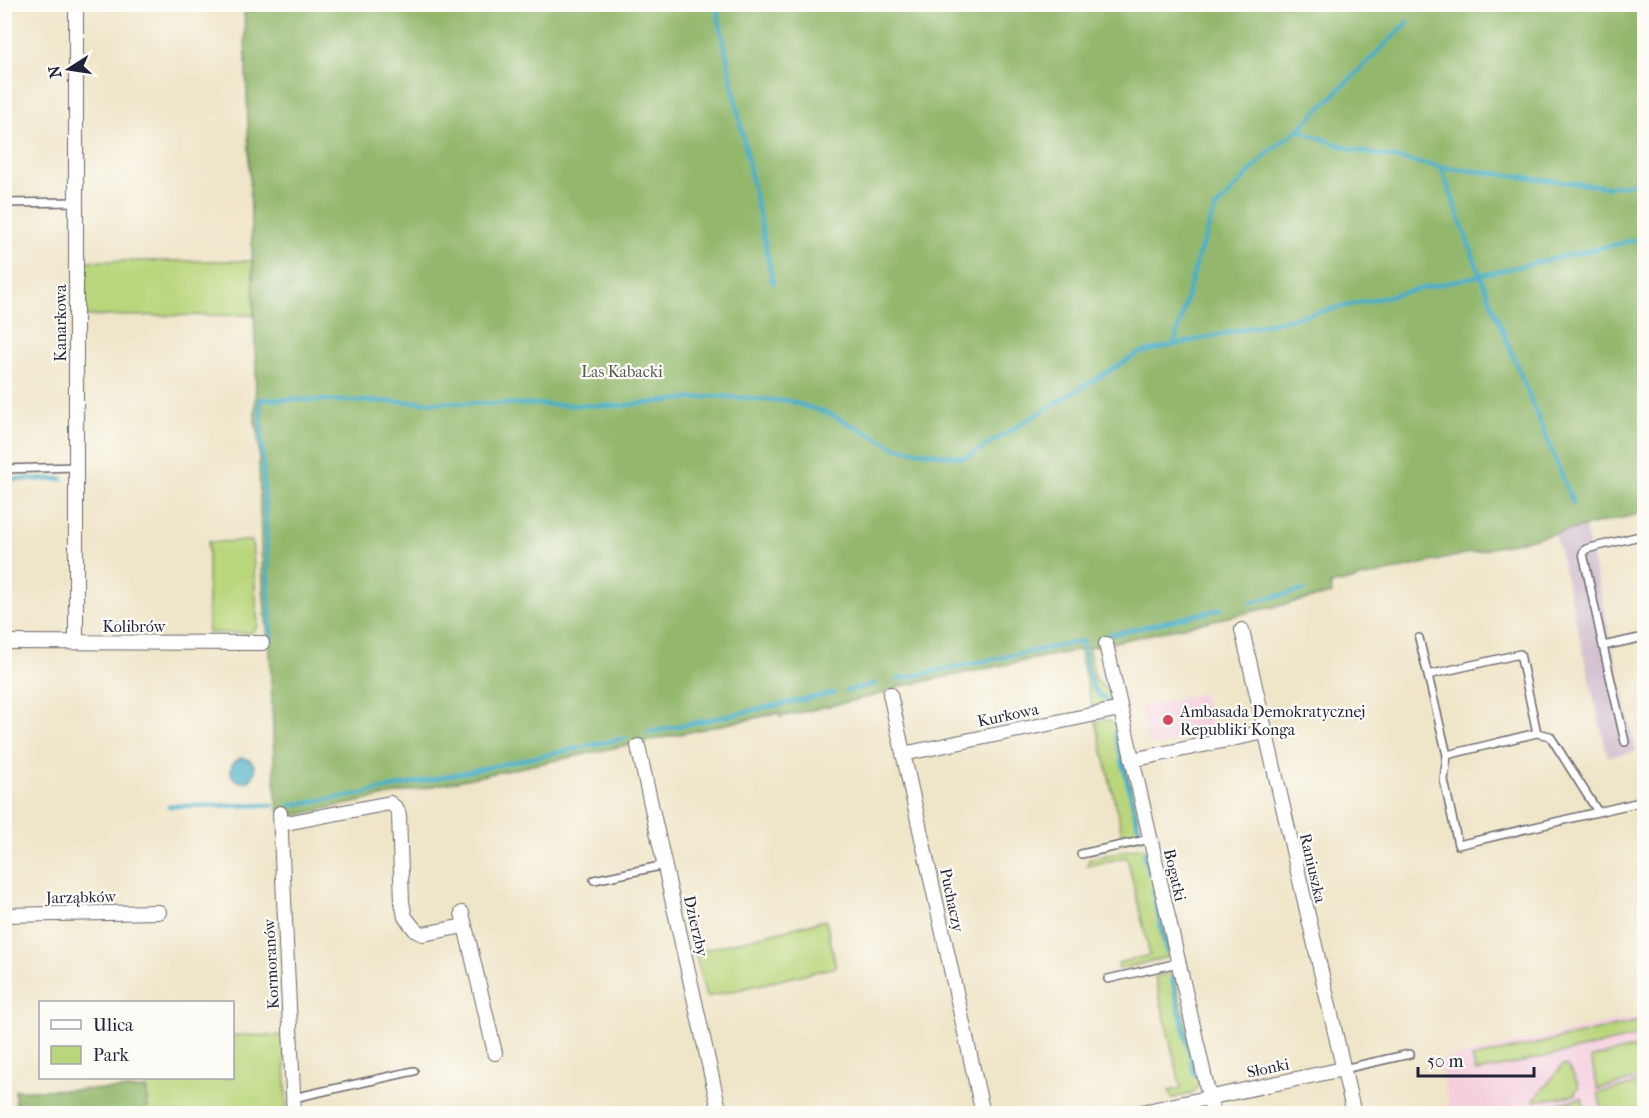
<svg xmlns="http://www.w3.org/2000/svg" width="1649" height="1118" font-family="'IM FELL French Canon',serif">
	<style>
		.built { fill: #f4cfde }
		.industrial { fill: #d0bdce }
		.green { fill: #bad67c; stroke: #6e7c5c; stroke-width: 1.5 }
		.forest { fill: #93b76c; stroke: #5a6c54; stroke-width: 1.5 }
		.water { fill: #48afc7; stroke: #356881; stroke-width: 1.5 }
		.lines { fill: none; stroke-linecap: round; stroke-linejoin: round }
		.stream { stroke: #48afc7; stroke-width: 4.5 }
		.service-casing { stroke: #6a666c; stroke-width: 10 }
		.minor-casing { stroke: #6a666c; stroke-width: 16 }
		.service { stroke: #fff; stroke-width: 7 }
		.minor { stroke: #fff; stroke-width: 14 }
		.poi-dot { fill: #d1495b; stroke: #fdfcf7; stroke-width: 2 }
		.labels { text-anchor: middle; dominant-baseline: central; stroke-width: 4.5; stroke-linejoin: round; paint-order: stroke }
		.street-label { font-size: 16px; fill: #22223b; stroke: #fdfcf7 }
		.park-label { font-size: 16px; fill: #50584e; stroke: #fdfcf7 }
		.poi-label { font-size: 16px; fill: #22223b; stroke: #fdfcf7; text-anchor: start }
	</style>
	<rect width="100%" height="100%" fill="#fdfcf7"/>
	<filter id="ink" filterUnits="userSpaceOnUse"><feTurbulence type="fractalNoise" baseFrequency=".0167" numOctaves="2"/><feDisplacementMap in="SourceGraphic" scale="12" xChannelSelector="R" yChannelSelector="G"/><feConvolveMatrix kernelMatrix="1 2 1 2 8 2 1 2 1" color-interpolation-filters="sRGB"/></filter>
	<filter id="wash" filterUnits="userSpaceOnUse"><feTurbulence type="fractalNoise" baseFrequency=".008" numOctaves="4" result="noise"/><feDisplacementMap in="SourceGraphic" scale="24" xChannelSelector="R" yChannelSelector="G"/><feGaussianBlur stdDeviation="1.35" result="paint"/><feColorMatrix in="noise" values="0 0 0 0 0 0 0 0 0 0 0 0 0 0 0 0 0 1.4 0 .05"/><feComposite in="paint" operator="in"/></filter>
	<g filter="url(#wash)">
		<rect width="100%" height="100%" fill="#efe5c8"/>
		<!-- built -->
		<path class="built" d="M 1203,693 L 1212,733 L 1154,746 L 1149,744 L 1140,707 Z
			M 1644,1015 L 1644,1113 L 1451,1113 L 1439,1061 Z"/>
		<!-- industrial -->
		<path class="industrial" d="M 1585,526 L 1636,751 L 1608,757 L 1555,533 Z"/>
		<!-- green -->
		<path class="green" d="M 85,261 L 253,261 L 254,315 L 85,316 Z
			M 252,541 L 258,626 L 251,633 L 208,633 L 208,542 Z
			M 1088,648 L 1095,680 L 1110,692 L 1111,697 L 1107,705 L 1093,709 L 1079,649 Z
			M 1106,720 L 1114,723 L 1117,727 L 1141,831 L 1139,838 L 1124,841 L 1096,722 Z
			M 1142,847 L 1147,851 L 1170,953 L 1168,957 L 1119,969 L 1118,963 L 1150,955 L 1127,857 L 1087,866 L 1089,860 L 1093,858 Z
			M 826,920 L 836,967 L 706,997 L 695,952 Z
			M 1171,973 L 1175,978 L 1200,1081 C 1198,1095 1185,1095 1172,1098 L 1169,1091 L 1181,1088 L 1155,977 Z
			M 1644,1020 L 1644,1035 L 1476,1072 L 1472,1058 Z
			M 233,1035 L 284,1036 L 287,1113 L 148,1113 L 146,1078 L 232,1078 Z
			M 1638,1047 L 1644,1078 L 1598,1089 L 1591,1058 Z
			M 1566,1065 L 1572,1073 L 1579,1087 L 1575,1092 L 1576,1095 L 1534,1101 L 1534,1097 L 1537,1097 L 1562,1066 Z
			M 1644,1082 L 1644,1113 L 1603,1113 L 1598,1093 Z
			M 1582,1098 L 1585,1113 L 1517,1113 Z"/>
		<!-- forest -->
		<path class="forest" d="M 244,5 L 1644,5 L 1644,513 L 1330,585 L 1332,594 L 1088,648 L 901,686 L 878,695 L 780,717 L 779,713 L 292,816 L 289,808 L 278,810 L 275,786 L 270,651 C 259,581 261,502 258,431 L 255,422 L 256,369 Z
			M 146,1089 L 148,1113 L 16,1113 L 15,1090 Z"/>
		<!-- water -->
		<path class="water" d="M231 770a12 12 0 1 1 24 0a12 12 0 1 1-24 0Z"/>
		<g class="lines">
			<!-- stream -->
			<path class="stream" d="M 716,4 L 773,283
				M 1298,130 L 1408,22
				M 1441,167 L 1608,187 L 1644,182
				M 1174,345 L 1197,260 L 1215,209 L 1270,151 L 1298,130 L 1353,150 L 1441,167 L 1480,275 L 1573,503
				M 4,479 L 62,479
				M 1251,602 L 1304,590
				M 1109,635 L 1221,609
				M 271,641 L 260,399 L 617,406 L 716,396 L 789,401 L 830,414 L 897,448 L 965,458 L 1139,353 L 1644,238
				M 898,679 L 1082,641 C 1086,657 1088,695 1105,698
				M 846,691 L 875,684
				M 1115,732 L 1139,830
				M 647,733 L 834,693
				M 290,805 L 357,795 L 626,738
				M 169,806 L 273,805
				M 1144,853 L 1149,874
				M 1153,892 L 1166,951
				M 1172,979 L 1195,1076"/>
		</g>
	</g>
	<g filter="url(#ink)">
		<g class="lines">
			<!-- service casing -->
			<g class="service-casing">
				<path id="service" d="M 4,203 L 77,202
					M 4,469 L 76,467
					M 1419,638 L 1447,755 L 1444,780 L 1458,845 L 1644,801
					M 1603,646 L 1583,553 L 1586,549 L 1644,535
					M 1428,675 L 1520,654 L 1537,733 L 1447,755
					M 1537,733 L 1550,736 L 1598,812
					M 1625,742 L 1603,646 L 1644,637
					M 1081,854 L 1150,839
					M 594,880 L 665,865
					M 1108,979 L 1178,963
					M 1343,1069 L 1410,1054
					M 293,1098 L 414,1071"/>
			</g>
			<!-- minor casing -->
			<g class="minor-casing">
				<path id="minor" d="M 76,4 L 76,642
					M 1242,630 L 1354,1114
					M 4,642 L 262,643
					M 1106,644 L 1213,1114
					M 890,694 L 983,1114
					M 638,746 L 720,1114
					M 903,754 L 1120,709
					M 1132,760 L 1265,732
					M 280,813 L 294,1114
					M 281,824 L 390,803 L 397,809 L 399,815 L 402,902 L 405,917 L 416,931 L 423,934 L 464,926
					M 462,913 L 495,1053
					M 4,915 L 159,912
					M 1133,1114 L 1343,1069"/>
			</g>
			<!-- service -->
			<use href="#service" class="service"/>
			<!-- minor -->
			<use href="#minor" class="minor"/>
		</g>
	</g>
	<!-- markers -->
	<circle class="poi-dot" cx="1168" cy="720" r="6"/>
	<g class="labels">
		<!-- street labels -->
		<g class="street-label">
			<text transform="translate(60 323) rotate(-90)">Kanarkowa</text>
			<text x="134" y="626">Kolibrów</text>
			<text transform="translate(1008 715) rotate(-12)">Kurkowa</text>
			<text transform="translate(1313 868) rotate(77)">Raniuszka</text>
			<text transform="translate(1175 875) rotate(77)">Bogatki</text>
			<text transform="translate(81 897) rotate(-1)">Jarząbków</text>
			<text transform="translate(952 900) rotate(78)">Puchaczy</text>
			<text transform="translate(696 926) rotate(77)">Dzierzby</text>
			<text transform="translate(271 964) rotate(-93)">Kormoranów</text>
			<text transform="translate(1268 1068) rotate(-12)">Słonki</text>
		</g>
		<!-- park labels -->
		<g class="park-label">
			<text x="622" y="371">Las Kabacki</text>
		</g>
		<!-- poi labels -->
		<g class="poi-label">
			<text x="1180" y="711">Ambasada Demokratycznej<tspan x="1180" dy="18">Republiki Konga</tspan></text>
		</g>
	</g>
	<!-- margin -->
	<rect width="1649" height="1118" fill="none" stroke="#fdfcf7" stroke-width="24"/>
	<!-- legend -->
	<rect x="39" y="1001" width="195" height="78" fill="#fdfcf7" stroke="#a5a5ac" stroke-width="1.5"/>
	<rect x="51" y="1020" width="30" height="9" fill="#ffffff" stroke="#a5a5ac" stroke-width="1.5"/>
	<text x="93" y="1031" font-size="18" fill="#22223b">Ulica</text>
	<rect x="51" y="1046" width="30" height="18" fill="#bad67c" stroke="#a5a5ac" stroke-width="1.5"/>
	<text x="93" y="1061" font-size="18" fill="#22223b">Park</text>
	<!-- north arrow -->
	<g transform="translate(69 69) rotate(258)" stroke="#fdfcf7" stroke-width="4.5" paint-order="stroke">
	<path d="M0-4.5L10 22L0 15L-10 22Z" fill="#22223b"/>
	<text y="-9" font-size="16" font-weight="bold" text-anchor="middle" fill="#22223b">N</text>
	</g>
	<!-- scale -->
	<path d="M1418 1067v9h116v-9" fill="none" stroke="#22223b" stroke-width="3"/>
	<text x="1427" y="1067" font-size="18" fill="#22223b" stroke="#fdfcf7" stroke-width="4.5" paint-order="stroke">50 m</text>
</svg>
